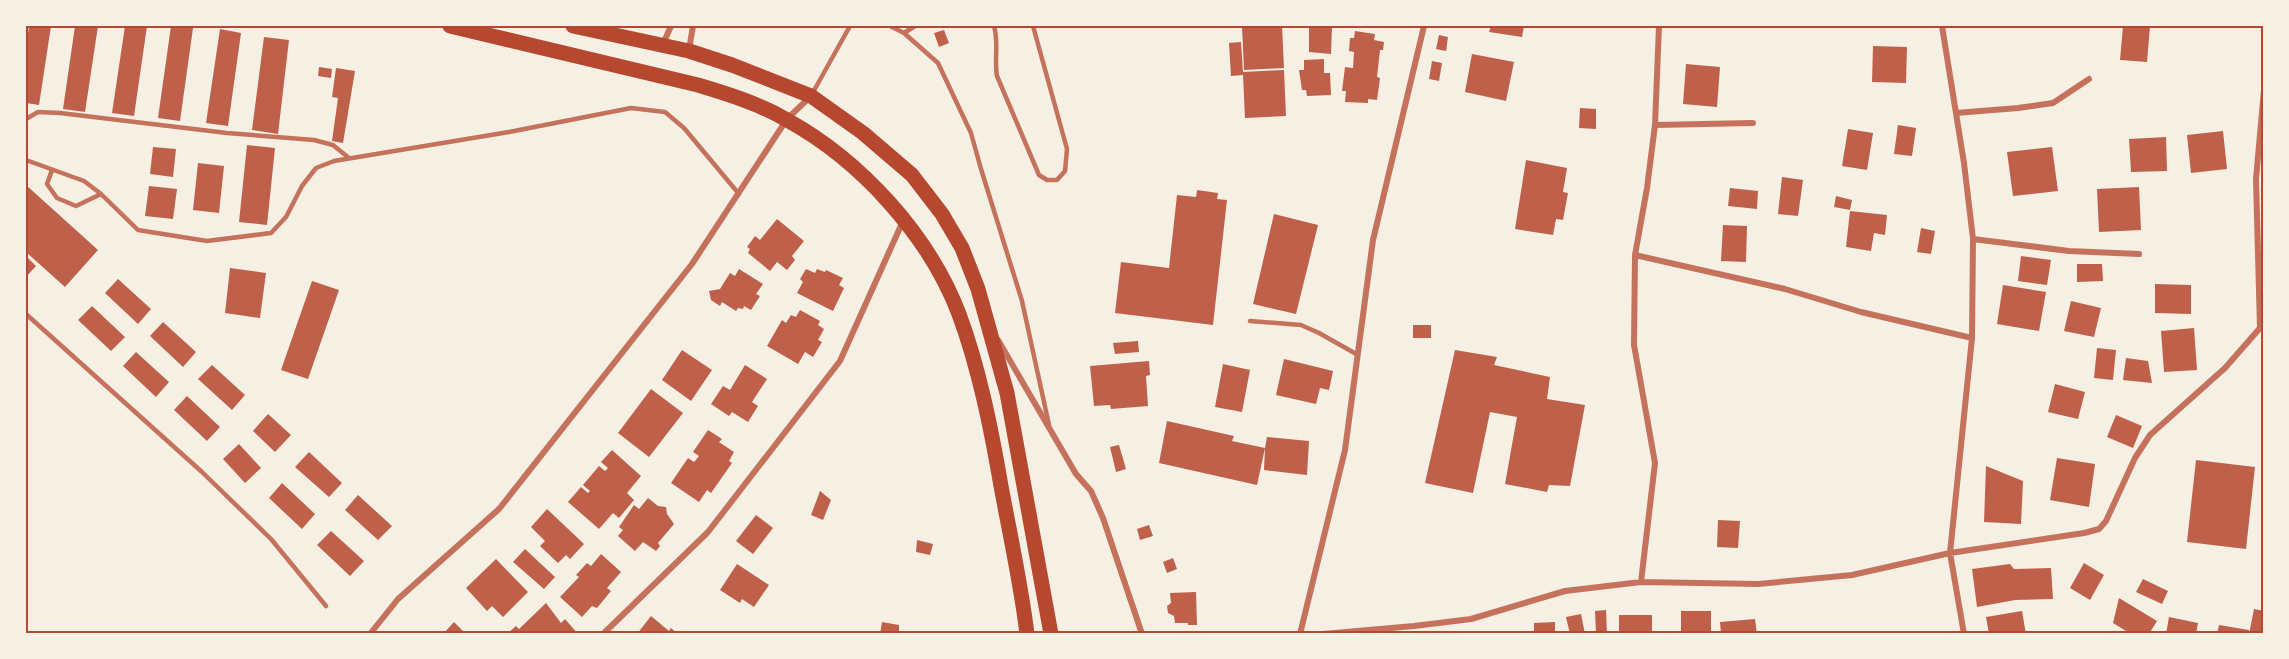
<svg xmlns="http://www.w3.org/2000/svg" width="2289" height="659" font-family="'Open Sans',sans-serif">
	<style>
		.building { fill: #bf614a }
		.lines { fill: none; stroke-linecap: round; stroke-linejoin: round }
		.service { stroke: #c5725c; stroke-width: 4.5 }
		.minor { stroke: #c5725c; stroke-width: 6 }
		.trunk { stroke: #b5482f; stroke-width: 15 }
		.neatline { fill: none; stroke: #b5482f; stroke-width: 2 }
	</style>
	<rect width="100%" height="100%" fill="#f6efe4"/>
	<!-- building -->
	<path class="building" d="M 29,26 L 51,26 L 39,105 L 26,103 L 26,50 Z
		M 75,26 L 98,26 L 85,112 L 63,109 Z
		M 125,26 L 147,26 L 134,116 L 112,113 Z
		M 171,26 L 193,28 L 180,121 L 158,118 Z
		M 1242,26 L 1282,26 L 1284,68 L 1244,70 Z
		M 1309,26 L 1332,26 L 1331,54 L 1309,52 Z
		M 1491,26 L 1524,26 L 1522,37 L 1489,32 Z
		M 2123,26 L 2150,26 L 2147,62 L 2120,60 Z
		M 220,29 L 241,33 L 228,126 L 206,123 Z
		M 944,30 L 949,43 L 939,47 L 934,33 Z
		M 1355,31 L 1375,34 L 1374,40 L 1384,42 L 1383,50 L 1380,50 L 1377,77 L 1380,78 L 1377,100 L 1368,99 L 1368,103 L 1345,102 L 1346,91 L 1342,91 L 1345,67 L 1353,68 L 1354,52 L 1349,51 L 1350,38 L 1354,38 Z
		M 1439,35 L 1448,37 L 1446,51 L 1436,49 Z
		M 264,37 L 289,40 L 278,134 L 252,130 Z
		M 1241,42 L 1243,72 L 1284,70 L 1286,116 L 1245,118 L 1243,75 L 1231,76 L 1229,43 Z
		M 1873,46 L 1907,47 L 1906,83 L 1872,82 Z
		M 1472,54 L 1514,62 L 1506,101 L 1465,92 Z
		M 1324,59 L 1324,73 L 1330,73 L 1331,95 L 1307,96 L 1306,90 L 1302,90 L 1299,70 L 1304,70 L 1304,60 Z
		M 1432,61 L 1442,63 L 1439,81 L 1429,79 Z
		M 1686,64 L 1720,67 L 1717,107 L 1683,104 Z
		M 319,67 L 332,69 L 331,78 L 318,76 Z
		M 336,68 L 355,71 L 343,143 L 332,141 L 338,98 L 332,97 Z
		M 1580,108 L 1596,109 L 1596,129 L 1579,128 Z
		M 1898,125 L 1916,128 L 1912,156 L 1894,154 Z
		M 1848,129 L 1873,133 L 1867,170 L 1842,166 Z
		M 2223,131 L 2227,169 L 2191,173 L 2187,135 Z
		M 2166,137 L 2167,171 L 2131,172 L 2129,139 Z
		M 247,145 L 275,148 L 267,225 L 239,222 Z
		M 153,147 L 176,149 L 173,177 L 150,174 Z
		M 2052,147 L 2058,191 L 2013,196 L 2007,152 Z
		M 1526,160 L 1567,168 L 1563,192 L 1568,193 L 1563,220 L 1556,219 L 1553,235 L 1515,229 Z
		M 198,163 L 224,166 L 219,213 L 193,210 Z
		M 1782,177 L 1803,180 L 1798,216 L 1778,214 Z
		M 26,185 L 98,250 L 65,287 L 26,252 Z
		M 149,186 L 177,189 L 173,219 L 145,216 Z
		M 2139,187 L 2141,230 L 2099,232 L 2097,189 Z
		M 1730,188 L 1758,191 L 1757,209 L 1728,206 Z
		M 1197,190 L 1218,193 L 1217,199 L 1227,200 L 1213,325 L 1115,313 L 1121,262 L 1169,268 L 1177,195 L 1196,197 Z
		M 1836,196 L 1852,200 L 1850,210 L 1834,207 Z
		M 1850,211 L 1887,215 L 1885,235 L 1874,233 L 1871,251 L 1846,247 Z
		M 1274,214 L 1318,225 L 1296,314 L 1253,304 Z
		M 777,219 L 804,241 L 792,256 L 795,260 L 787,270 L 777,262 L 770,271 L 748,253 L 750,249 L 747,247 L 755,236 L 760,240 Z
		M 1723,225 L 1747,226 L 1746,262 L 1721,261 Z
		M 1921,228 L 1935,231 L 1931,254 L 1917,252 Z
		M 26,256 L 36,266 L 26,277 Z
		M 2021,256 L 2051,260 L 2047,285 L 2018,281 Z
		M 2077,264 L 2102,264 L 2103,281 L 2077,282 Z
		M 230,268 L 266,273 L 260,318 L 225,313 Z
		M 739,269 L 763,284 L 756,294 L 760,296 L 751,310 L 744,306 L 743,309 L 738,308 L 736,311 L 722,302 L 720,306 L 711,300 L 709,291 L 720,289 L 730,273 L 735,276 Z
		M 806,269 L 815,273 L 817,269 L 825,272 L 826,270 L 843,278 L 839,285 L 844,288 L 833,311 L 797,293 L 803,282 L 800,279 Z
		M 118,279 L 151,309 L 138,324 L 105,293 Z
		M 312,281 L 339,290 L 308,379 L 281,370 Z
		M 2155,284 L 2191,285 L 2191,314 L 2155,313 Z
		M 2003,285 L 2046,292 L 2039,331 L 1997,324 Z
		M 2071,301 L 2101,308 L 2094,337 L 2064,331 Z
		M 92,306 L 125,337 L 111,351 L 78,320 Z
		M 800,310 L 820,321 L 818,325 L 824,329 L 818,340 L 822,342 L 813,357 L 805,352 L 798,364 L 767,346 L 782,320 L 786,323 L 791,315 L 796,317 Z
		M 163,322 L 196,352 L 183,367 L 150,336 Z
		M 1413,325 L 1431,325 L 1431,338 L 1413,338 Z
		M 2194,328 L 2197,370 L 2164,372 L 2161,331 Z
		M 1138,341 L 1139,352 L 1115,354 L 1113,343 Z
		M 2097,348 L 2116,350 L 2113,380 L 2094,378 Z
		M 682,350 L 712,370 L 691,401 L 662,380 Z
		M 1455,350 L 1497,357 L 1494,365 L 1550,377 L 1547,399 L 1585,405 L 1570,486 L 1549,485 L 1547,492 L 1505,484 L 1517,417 L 1490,412 L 1473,493 L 1425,483 Z
		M 136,352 L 169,382 L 156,397 L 123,366 Z
		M 2126,358 L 2148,361 L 2152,383 L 2123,380 Z
		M 1284,359 L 1333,371 L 1329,390 L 1320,388 L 1316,404 L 1276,395 Z
		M 1149,361 L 1150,375 L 1146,376 L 1148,406 L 1111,409 L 1110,405 L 1094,406 L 1090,366 Z
		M 1223,364 L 1250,370 L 1242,412 L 1215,407 Z
		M 212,365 L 245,395 L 232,410 L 198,379 Z
		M 745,365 L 767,379 L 752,402 L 758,406 L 748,422 L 732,412 L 729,416 L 711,404 L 723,386 L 730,390 Z
		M 2055,384 L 2085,392 L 2078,419 L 2048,412 Z
		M 651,389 L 683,413 L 649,457 L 618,433 Z
		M 187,396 L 220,427 L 207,441 L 174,410 Z
		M 268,414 L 291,435 L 275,452 L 253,431 Z
		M 2116,415 L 2142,426 L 2133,448 L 2107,437 Z
		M 1167,421 L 1234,436 L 1232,441 L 1265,448 L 1257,485 L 1159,463 Z
		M 708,430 L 722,439 L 719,442 L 734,452 L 729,461 L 732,463 L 711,493 L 707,490 L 699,502 L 671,483 L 688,458 L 694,462 L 699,456 L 693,452 Z
		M 1267,437 L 1309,441 L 1307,475 L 1264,470 L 1265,448 Z
		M 239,444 L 261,468 L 245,483 L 223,459 Z
		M 1119,445 L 1126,469 L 1116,472 L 1110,447 Z
		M 612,450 L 641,476 L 627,493 L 634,500 L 619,518 L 613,513 L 599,529 L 568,502 L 581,487 L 588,493 L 590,491 L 583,485 L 599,466 L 605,471 L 608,468 L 601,462 Z
		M 309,452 L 342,483 L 329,497 L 295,467 Z
		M 2057,458 L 2095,464 L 2089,507 L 2050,500 Z
		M 2196,460 L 2255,467 L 2246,549 L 2187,542 Z
		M 1986,466 L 2023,481 L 2021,524 L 1984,522 Z
		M 282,483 L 315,514 L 302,529 L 269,498 Z
		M 820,491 L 831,500 L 823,520 L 811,515 Z
		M 358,495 L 392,526 L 378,540 L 345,510 Z
		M 648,498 L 658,506 L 666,507 L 667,514 L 674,524 L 658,543 L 660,546 L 656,551 L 643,542 L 635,551 L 618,536 L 623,530 L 619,527 L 634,505 L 639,509 Z
		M 547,509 L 584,544 L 570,559 L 566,555 L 558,563 L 540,546 L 545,541 L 531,527 Z
		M 756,515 L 773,528 L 753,554 L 736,541 Z
		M 1718,520 L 1740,521 L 1738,548 L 1717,547 Z
		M 1149,525 L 1153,536 L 1140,540 L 1137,529 Z
		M 331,531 L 364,561 L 350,576 L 317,545 Z
		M 917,540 L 933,544 L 930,555 L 916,552 Z
		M 525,549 L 555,577 L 544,589 L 513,562 Z
		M 601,554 L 621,572 L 607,588 L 611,591 L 597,608 L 592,606 L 582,617 L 560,597 L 579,577 L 576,575 L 587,563 L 591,566 Z
		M 1173,558 L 1177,569 L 1167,573 L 1163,562 Z
		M 496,559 L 528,592 L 503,617 L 492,606 L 487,611 L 466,588 Z
		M 2084,563 L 2104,575 L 2090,600 L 2070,588 Z
		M 737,564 L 769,585 L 754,607 L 742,599 L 740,603 L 720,590 Z
		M 2010,564 L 2014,569 L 2051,568 L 2053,599 L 2015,600 L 1977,607 L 1972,569 Z
		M 2143,579 L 2168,591 L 2162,604 L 2136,592 Z
		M 1196,592 L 1197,625 L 1188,625 L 1188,623 L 1175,623 L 1174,616 L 1168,613 L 1167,606 L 1171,603 L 1170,593 Z
		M 2119,598 L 2157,621 L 2149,634 L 2131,634 L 2113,623 Z
		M 546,603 L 561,623 L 565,619 L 578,634 L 507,634 L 516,626 L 519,629 Z
		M 2254,609 L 2264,611 L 2264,634 L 2249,634 Z
		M 1606,610 L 1607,634 L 1596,634 L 1595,611 Z
		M 1681,611 L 1711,611 L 1711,634 L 1681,634 Z
		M 2022,611 L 2026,634 L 1989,634 L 1986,617 Z
		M 1581,614 L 1585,634 L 1570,634 L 1566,617 Z
		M 1619,615 L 1652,615 L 1652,634 L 1619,634 Z
		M 651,616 L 669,631 L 671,628 L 678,634 L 637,634 Z
		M 2169,617 L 2198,623 L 2196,634 L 2166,634 Z
		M 1755,619 L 1757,634 L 1721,634 L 1720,622 Z
		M 454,622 L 466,634 L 443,634 Z
		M 882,622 L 899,625 L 899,634 L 880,634 Z
		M 1555,622 L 1555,634 L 1534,634 L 1534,623 Z
		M 2219,625 L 2249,630 L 2249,634 L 2217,634 Z"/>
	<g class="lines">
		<!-- service -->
		<path class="service" d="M 890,26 L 904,33 L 938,63 L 971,133 L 981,169 L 1022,301 L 1049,425
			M 994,26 C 999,42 994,59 997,76 L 1039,175 L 1047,180 L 1057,180 L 1065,171 L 1067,149 L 1033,26
			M 904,33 L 915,26
			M 812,94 L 850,26
			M 26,119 L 38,112 L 60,113 L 227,133 L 314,140 L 333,145 L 349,158
			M 26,160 L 84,181 L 101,194 L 138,230 L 207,241 L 271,233 L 286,217 L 302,186 L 316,168 L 334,161 L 509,132 L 631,108 L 665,112 L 684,128 L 739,194
			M 52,170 L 47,184 L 57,198 L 76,206 L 101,194
			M 26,314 L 202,472 L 271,539 L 326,606
			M 1250,321 L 1301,325 L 1319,333 L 1358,355"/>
		<!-- minor -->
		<path class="minor" d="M 1942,26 L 1964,163 L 1973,239 L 1972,338 L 1950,553 L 1964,634
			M 663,44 L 671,26
			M 689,50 L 693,26
			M 1956,113 L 2018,108 L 2053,103 L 2089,79
			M 1655,125 L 1753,123
			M 1973,239 L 2069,251 L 2139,254
			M 1635,255 L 1785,289 L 1861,312 L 1972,338
			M 2260,328 L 2256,179 L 2264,90
			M 998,340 L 1076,474 L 1091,491 L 1103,518 L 1142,634
			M 1641,582 L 1758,584 L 1852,575 L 1950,553 L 2084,533 L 2099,529 L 2106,521 L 2135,458 L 2150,435 L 2225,368 L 2260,328 L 2264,329
			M 370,634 L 398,599 L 499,509 L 692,264 L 787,119 L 811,96
			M 603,634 L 708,532 L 840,361 L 903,221
			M 1300,634 L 1345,450 L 1373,240 L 1424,26
			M 1323,634 L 1414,626 L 1471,619 L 1565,591 L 1641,582 L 1655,463 L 1634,345 L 1635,255 L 1647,188 L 1655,125 L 1659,26"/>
		<!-- trunk -->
		<path class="trunk" d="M 450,26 L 698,85 C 728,94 760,104 787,120 C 860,160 929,235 959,314 C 979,368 991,428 1001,486 C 1010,535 1021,584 1027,634
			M 573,26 L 689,51 L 732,65 L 811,96 L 863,133 L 912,175 L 942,214 L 962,248 L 978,289 L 1007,393 L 1051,634"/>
	</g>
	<!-- border -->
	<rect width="2289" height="659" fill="none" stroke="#f6efe4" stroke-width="54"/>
	<rect x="27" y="27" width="2235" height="605" class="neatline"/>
</svg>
